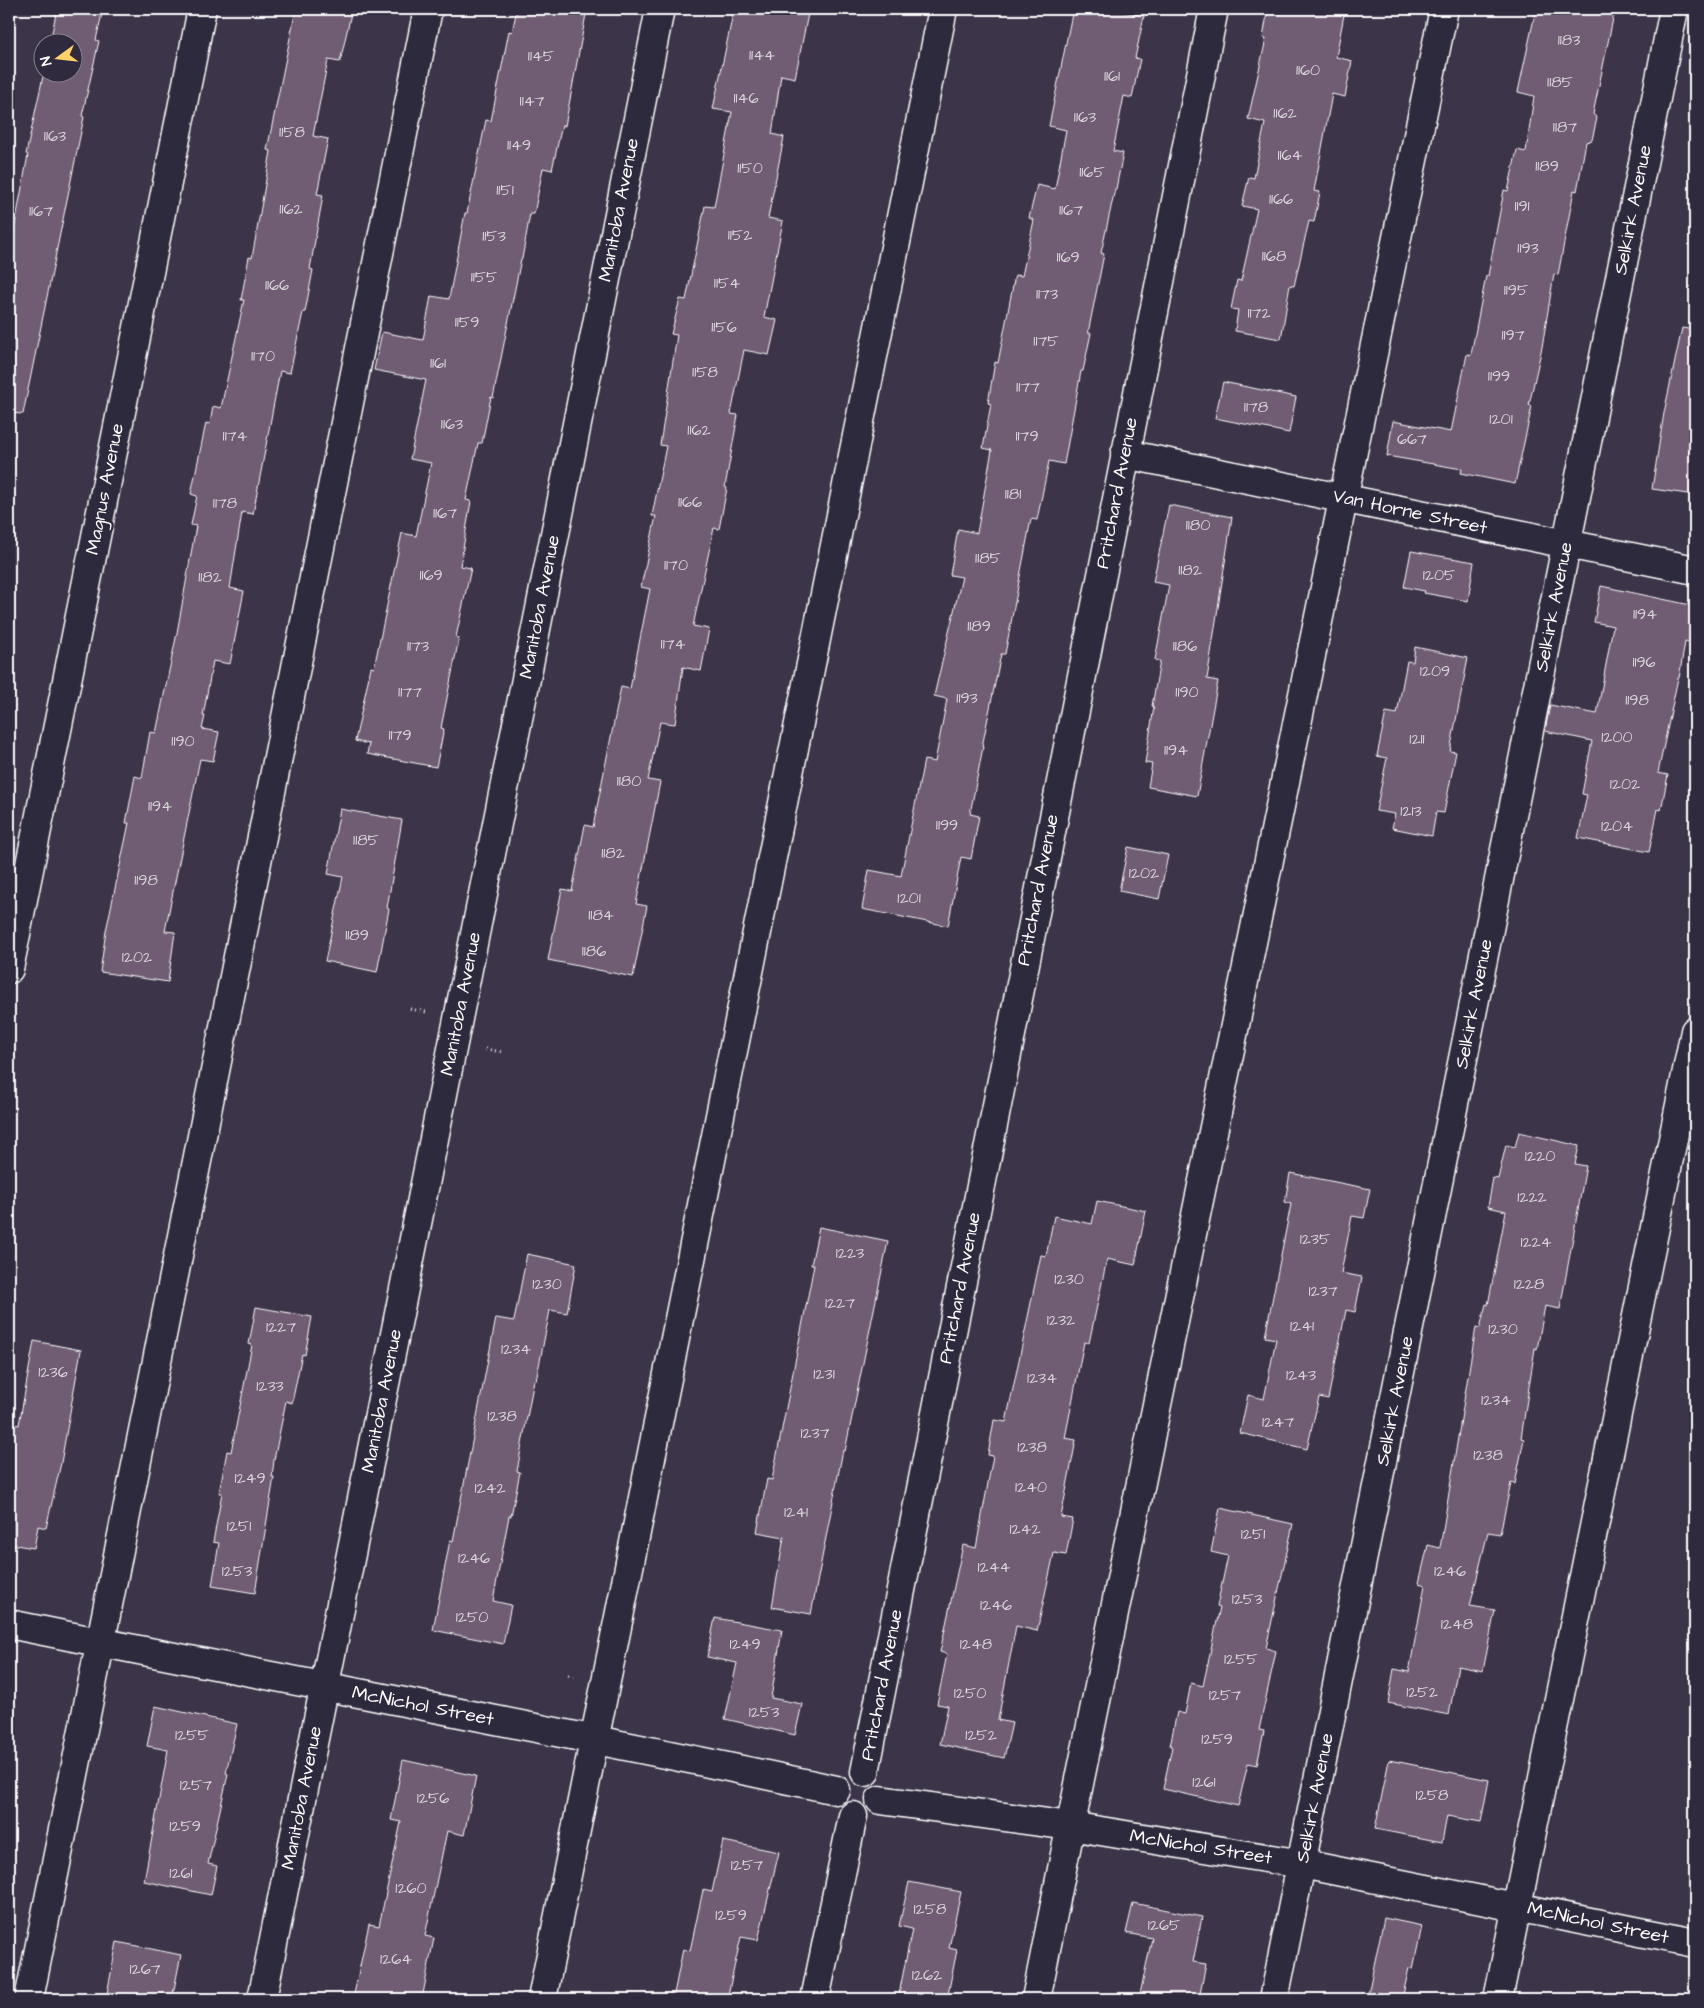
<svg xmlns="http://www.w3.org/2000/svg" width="1704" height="2008" font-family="'Architects Daughter',sans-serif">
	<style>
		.building { fill: #6f5b73; stroke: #fff }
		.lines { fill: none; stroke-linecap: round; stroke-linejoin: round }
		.minor-casing { stroke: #fff; stroke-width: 31 }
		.path { stroke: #fff; stroke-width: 3; stroke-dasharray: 1 4; stroke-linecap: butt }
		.minor { stroke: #2f2a3d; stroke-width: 28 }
		.labels { text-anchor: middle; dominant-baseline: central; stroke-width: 4.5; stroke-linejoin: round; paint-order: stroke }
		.number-label { font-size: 16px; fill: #dbd6dc }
		.street-label { font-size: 19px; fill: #fff; stroke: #2f2a3d }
	</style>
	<rect width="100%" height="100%" fill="#3c3448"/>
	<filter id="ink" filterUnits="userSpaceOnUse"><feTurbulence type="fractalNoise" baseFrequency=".02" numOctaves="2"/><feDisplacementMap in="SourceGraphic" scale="10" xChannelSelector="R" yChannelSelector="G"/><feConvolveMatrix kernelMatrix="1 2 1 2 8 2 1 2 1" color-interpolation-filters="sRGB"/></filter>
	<g filter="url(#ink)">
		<!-- building -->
		<path class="building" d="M 57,9 L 103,9 L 96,40 L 99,41 L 82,116 L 84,117 L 23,414 L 9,413 L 9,257 L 28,155 L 26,154 L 44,72 L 72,72 L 72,42 L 50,42 Z
			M 296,9 L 352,9 L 340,62 L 328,60 L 313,136 L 328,139 L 317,194 L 323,195 L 310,269 L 313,270 L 305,312 L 303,312 L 290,373 L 280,371 L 253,514 L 242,512 L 230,588 L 244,591 L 230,664 L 213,661 L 203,716 L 205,716 L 202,729 L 219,732 L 213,761 L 200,759 L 165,931 L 175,932 L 168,982 L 100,972 L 106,931 L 129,823 L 126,823 L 135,776 L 142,778 L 150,732 L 156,733 L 177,633 L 196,526 L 191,525 L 197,496 L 191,494 L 206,423 L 210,424 L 213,406 L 221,408 L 244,300 L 241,300 L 249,257 L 252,258 L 271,151 L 267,150 Z
			M 517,9 L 587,9 L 565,126 L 562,125 L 552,170 L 543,168 L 534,214 L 530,214 L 522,259 L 521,259 L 493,398 L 491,397 L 482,443 L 478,443 L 466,500 L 471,501 L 460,566 L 471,568 L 456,637 L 459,638 L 441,728 L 444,729 L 436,767 L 367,754 L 369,744 L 355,741 L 371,667 L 374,668 L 402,533 L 416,536 L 431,463 L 410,459 L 426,380 L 374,370 L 382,332 L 423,340 L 431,296 L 449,299 L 465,213 L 467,213 L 486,120 L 491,121 L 509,31 L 512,32 Z
			M 734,9 L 809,9 L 795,78 L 781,75 L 772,134 L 784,137 L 768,218 L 783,221 L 764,317 L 777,320 L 769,355 L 744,350 L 731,414 L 738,415 L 725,487 L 727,488 L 719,529 L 714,528 L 693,626 L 709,629 L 701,671 L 683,667 L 675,724 L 660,722 L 648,780 L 660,782 L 636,904 L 647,906 L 633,977 L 548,960 L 562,889 L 572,891 L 585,825 L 593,827 L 621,687 L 630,689 L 650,589 L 641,587 L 656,516 L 652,516 L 666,446 L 660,445 L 677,335 L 671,334 L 680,299 L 686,300 L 705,206 L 714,207 L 732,112 L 713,109 Z
			M 1073,9 L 1110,9 L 1144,16 L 1135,58 L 1140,59 L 1132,98 L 1124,96 L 1113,151 L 1123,153 L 1116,189 L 1115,189 L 1101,253 L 1104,254 L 1088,333 L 1091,333 L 1083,371 L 1081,371 L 1064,464 L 1049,461 L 1037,520 L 1031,519 L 1005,654 L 1001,654 L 982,747 L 983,747 L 970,814 L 979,816 L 971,859 L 961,857 L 948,926 L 862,909 L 869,870 L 901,876 L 924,760 L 935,762 L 947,699 L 934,696 L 962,577 L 950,575 L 958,529 L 977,533 L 992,450 L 983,448 L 991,404 L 988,403 L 995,362 L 998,363 L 1015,275 L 1022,276 L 1034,220 L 1029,218 L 1037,185 L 1055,189 L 1066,130 L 1049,126 Z
			M 1268,9 L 1345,9 L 1336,57 L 1352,61 L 1345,97 L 1332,94 L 1314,191 L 1320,192 L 1314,222 L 1309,221 L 1294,286 L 1290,285 L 1281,339 L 1235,331 L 1238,310 L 1231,309 L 1237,280 L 1241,281 L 1257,209 L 1242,206 L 1249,177 L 1254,178 L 1265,123 L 1248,119 L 1266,39 L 1263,38 Z
			M 1536,9 L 1615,9 L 1593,114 L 1597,118 L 1592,140 L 1586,142 L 1577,191 L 1574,190 L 1558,275 L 1554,274 L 1542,347 L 1529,405 L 1532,406 L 1515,484 L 1461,473 L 1462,469 L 1387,456 L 1393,421 L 1451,432 L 1467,354 L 1471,355 L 1486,276 L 1488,276 L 1504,190 L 1508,191 L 1517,150 L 1526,152 L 1534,96 L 1518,92 Z
			M 1682,328 L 1695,330 L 1695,495 L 1652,489 L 1664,413 Z
			M 1223,382 L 1296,397 L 1289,433 L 1215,418 Z
			M 1169,505 L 1232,517 L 1207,679 L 1218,681 L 1197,796 L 1148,787 L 1152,764 L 1145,763 L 1154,707 L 1152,706 L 1160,661 L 1155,660 L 1169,585 L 1153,582 Z
			M 1411,551 L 1474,562 L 1468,601 L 1424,593 L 1425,591 L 1404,587 Z
			M 1601,586 L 1695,606 L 1695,644 L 1685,642 L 1679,678 L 1678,678 L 1658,773 L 1668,775 L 1661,810 L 1658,809 L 1649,852 L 1578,838 L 1587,795 L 1582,794 L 1592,741 L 1545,731 L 1550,705 L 1597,714 L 1613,626 L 1594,622 Z
			M 1415,647 L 1468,658 L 1450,751 L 1456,752 L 1444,813 L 1436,812 L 1432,836 L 1392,828 L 1395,814 L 1376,811 L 1387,758 L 1377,756 L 1386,712 L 1397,714 L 1407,661 L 1413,662 Z
			M 340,809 L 402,820 L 387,908 L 389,909 L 377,972 L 325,961 L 343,877 L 328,874 Z
			M 1128,847 L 1168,855 L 1159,899 L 1119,891 Z
			M 1519,1132 L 1579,1146 L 1575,1164 L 1586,1166 L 1560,1309 L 1545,1306 L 1537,1349 L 1535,1348 L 1521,1438 L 1524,1439 L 1515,1484 L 1511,1483 L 1500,1534 L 1488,1532 L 1470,1606 L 1495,1610 L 1483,1671 L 1458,1666 L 1449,1715 L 1388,1703 L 1394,1669 L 1409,1672 L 1425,1585 L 1419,1583 L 1428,1545 L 1440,1548 L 1476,1327 L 1480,1328 L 1486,1304 L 1488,1305 L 1506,1211 L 1488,1207 L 1493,1178 L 1498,1179 L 1506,1145 L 1515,1147 Z
			M 1290,1173 L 1370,1189 L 1364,1218 L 1352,1216 L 1341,1273 L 1362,1277 L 1355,1312 L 1346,1310 L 1328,1399 L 1319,1397 L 1307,1449 L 1240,1433 L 1248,1395 L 1264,1399 L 1276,1339 L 1265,1337 L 1291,1204 L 1285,1202 Z
			M 1097,1201 L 1146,1211 L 1135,1265 L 1107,1259 L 1089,1343 L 1084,1342 L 1065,1438 L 1076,1440 L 1061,1517 L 1073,1519 L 1066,1555 L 1054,1553 L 1037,1631 L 1016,1626 L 998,1720 L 1012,1723 L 1004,1758 L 940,1744 L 948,1706 L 937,1704 L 947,1654 L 940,1652 L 963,1545 L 976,1548 L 993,1456 L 988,1455 L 994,1420 L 1006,1422 L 1041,1255 L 1046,1256 L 1054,1216 L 1092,1224 Z
			M 819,1227 L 888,1241 L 845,1451 L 843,1450 L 811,1614 L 772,1607 L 784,1537 L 757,1532 L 767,1479 L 772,1480 L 814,1265 L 811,1265 Z
			M 527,1254 L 576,1264 L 567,1313 L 550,1310 L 536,1381 L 534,1380 L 517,1471 L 520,1472 L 511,1516 L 509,1516 L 493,1601 L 511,1605 L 503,1644 L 433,1630 L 450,1540 L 453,1541 L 496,1318 L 514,1321 Z
			M 256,1307 L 312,1317 L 305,1355 L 302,1354 L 292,1403 L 286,1401 L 274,1460 L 272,1477 L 274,1477 L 255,1593 L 212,1586 L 219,1543 L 213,1542 L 222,1493 L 219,1493 L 227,1451 L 231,1452 L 252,1345 L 249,1344 Z
			M 34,1341 L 81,1350 L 61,1463 L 46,1528 L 38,1526 L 34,1548 L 9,1544 L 9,1423 L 19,1425 Z
			M 1220,1508 L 1293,1524 L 1266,1648 L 1276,1651 L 1259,1730 L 1264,1731 L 1257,1765 L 1248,1763 L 1238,1806 L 1163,1789 L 1172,1747 L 1170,1746 L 1177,1712 L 1185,1714 L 1191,1683 L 1203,1686 L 1220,1607 L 1217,1606 L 1228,1556 L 1211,1552 Z
			M 715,1618 L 782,1630 L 771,1698 L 802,1704 L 795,1735 L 725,1719 L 737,1663 L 707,1657 Z
			M 155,1706 L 237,1724 L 226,1773 L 228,1774 L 208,1864 L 217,1866 L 211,1895 L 144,1881 L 168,1750 L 147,1746 Z
			M 403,1760 L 476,1776 L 464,1835 L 447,1831 L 425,1936 L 434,1938 L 422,1999 L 353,1999 L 369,1924 L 379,1926 L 401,1822 L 391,1820 Z
			M 1389,1760 L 1489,1780 L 1481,1822 L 1447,1816 L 1442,1842 L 1375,1829 Z
			M 723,1841 L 779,1852 L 758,1940 L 741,1937 L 727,1999 L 673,1999 L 683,1949 L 690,1951 L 703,1890 L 712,1892 Z
			M 909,1882 L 961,1892 L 949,1948 L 957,1950 L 947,1999 L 898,1999 L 912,1929 L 899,1926 Z
			M 1133,1903 L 1202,1917 L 1193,1962 L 1206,1964 L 1199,1999 L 1139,1999 L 1152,1938 L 1126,1933 Z
			M 1384,1918 L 1422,1926 L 1413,1969 L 1409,1968 L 1402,1999 L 1367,1999 Z
			M 117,1942 L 181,1955 L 172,1999 L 106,1999 Z"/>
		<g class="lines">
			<!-- minor casing -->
			<g class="minor-casing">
				<path id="minor" d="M 1125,454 L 1695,570
					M 9,969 L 202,9
					M 9,1624 C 284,1680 561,1730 836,1790
					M 865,1772 L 1214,9
					M 880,1800 L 1070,1826 L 1302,1864 L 1695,1943
					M 29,1999 L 428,9
					M 262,1999 L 660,9
					M 542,1999 L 943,9
					M 815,1999 L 853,1816
					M 1036,1999 L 1080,1779 L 1444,9
					M 1274,1999 L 1674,9
					M 1498,1999 L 1695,1031"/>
			</g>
			<!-- path -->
			<path class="path" d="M 410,1009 L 426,1012
				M 485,1049 L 502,1052
				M 568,1675 L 575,1676"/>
			<!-- minor -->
			<use href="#minor" class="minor"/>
		</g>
	</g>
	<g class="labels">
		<!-- number labels -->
		<g class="number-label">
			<text x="1569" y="40">1183</text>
			<text x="762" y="55">1144</text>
			<text x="541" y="56">1145</text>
			<text x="1308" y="70">1160</text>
			<text x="1112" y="76">1161</text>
			<text x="1560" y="82">1185</text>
			<text x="746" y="98">1146</text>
			<text x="532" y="101">1147</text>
			<text x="1285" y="113">1162</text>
			<text x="1085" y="117">1163</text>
			<text x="1565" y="127">1187</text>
			<text x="292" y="132">1158</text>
			<text x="55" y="136">1163</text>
			<text x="519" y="145">1149</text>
			<text x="1290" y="155">1164</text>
			<text x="1547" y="166">1189</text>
			<text x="750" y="168">1150</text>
			<text x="1092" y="172">1165</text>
			<text x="505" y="190">1151</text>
			<text x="1281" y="199">1166</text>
			<text x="1522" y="206">1191</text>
			<text x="291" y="209">1162</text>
			<text x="1071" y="210">1167</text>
			<text x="41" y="211">1167</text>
			<text x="740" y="235">1152</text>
			<text x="494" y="236">1153</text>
			<text x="1528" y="248">1193</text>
			<text x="1274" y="256">1168</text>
			<text x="1068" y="257">1169</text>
			<text x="484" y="277">1155</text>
			<text x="727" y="283">1154</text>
			<text x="277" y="285">1166</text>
			<text x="1516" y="290">1195</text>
			<text x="1047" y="294">1173</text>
			<text x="1259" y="313">1172</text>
			<text x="467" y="322">1159</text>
			<text x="724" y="327">1156</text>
			<text x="1513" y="335">1197</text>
			<text x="1046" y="341">1175</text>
			<text x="263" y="356">1170</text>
			<text x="438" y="363">1161</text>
			<text x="705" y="372">1158</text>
			<text x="1499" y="376">1199</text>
			<text x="1028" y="387">1177</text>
			<text x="1256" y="407">1178</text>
			<text x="1501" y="419">1201</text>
			<text x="452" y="424">1163</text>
			<text x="699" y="430">1162</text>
			<text x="235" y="436">1174</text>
			<text x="1027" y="436">1179</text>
			<text x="1412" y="439">667</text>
			<text x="1013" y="494">1181</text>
			<text x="690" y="502">1166</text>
			<text x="225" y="503">1178</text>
			<text x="445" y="513">1167</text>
			<text x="1198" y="525">1180</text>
			<text x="988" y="558">1185</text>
			<text x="676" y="565">1170</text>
			<text x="1190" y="570">1182</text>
			<text x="431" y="575">1169</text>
			<text x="1439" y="575">1205</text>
			<text x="210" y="577">1182</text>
			<text x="1645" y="614">1194</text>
			<text x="979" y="626">1189</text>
			<text x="673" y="644">1174</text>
			<text x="418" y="646">1173</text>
			<text x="1185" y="646">1186</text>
			<text x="1644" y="662">1196</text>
			<text x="1435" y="671">1209</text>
			<text x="410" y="692">1177</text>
			<text x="1187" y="692">1190</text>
			<text x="967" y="698">1193</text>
			<text x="1637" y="700">1198</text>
			<text x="400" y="735">1179</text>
			<text x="1617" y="737">1200</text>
			<text x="1417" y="739">1211</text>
			<text x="183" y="741">1190</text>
			<text x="1176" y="750">1194</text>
			<text x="629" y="781">1180</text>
			<text x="1625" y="784">1202</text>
			<text x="160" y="806">1194</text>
			<text x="1411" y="811">1213</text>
			<text x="947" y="825">1199</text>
			<text x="1617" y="826">1204</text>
			<text x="366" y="840">1185</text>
			<text x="613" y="853">1182</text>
			<text x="1144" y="873">1202</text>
			<text x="146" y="880">1198</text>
			<text x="909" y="898">1201</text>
			<text x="601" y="915">1184</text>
			<text x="357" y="935">1189</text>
			<text x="594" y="951">1186</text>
			<text x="137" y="957">1202</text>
			<text x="1540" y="1156">1220</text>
			<text x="1532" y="1197">1222</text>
			<text x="1315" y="1239">1235</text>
			<text x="1536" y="1242">1224</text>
			<text x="850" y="1253">1223</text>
			<text x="1069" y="1279">1230</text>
			<text x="547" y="1284">1230</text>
			<text x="1529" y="1284">1228</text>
			<text x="1323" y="1291">1237</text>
			<text x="840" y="1303">1227</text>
			<text x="1061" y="1320">1232</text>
			<text x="1302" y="1326">1241</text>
			<text x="281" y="1327">1227</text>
			<text x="1503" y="1329">1230</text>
			<text x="516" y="1349">1234</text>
			<text x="53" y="1372">1236</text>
			<text x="824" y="1374">1231</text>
			<text x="1301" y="1375">1243</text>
			<text x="1042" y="1378">1234</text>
			<text x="270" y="1386">1233</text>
			<text x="1496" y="1400">1234</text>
			<text x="502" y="1416">1238</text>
			<text x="1278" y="1422">1247</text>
			<text x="815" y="1433">1237</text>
			<text x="1032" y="1447">1238</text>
			<text x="1488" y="1455">1238</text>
			<text x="250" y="1478">1249</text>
			<text x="1031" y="1487">1240</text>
			<text x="490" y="1488">1242</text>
			<text x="796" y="1512">1241</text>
			<text x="239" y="1526">1251</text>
			<text x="1025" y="1529">1242</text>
			<text x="1253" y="1534">1251</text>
			<text x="474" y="1558">1246</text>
			<text x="994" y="1567">1244</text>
			<text x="237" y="1571">1253</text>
			<text x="1450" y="1571">1246</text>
			<text x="1247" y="1599">1253</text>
			<text x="996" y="1605">1246</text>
			<text x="472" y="1617">1250</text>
			<text x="1457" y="1624">1248</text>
			<text x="745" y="1644">1249</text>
			<text x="976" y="1644">1248</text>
			<text x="1241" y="1659">1255</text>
			<text x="1422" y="1692">1252</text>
			<text x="970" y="1693">1250</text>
			<text x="1225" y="1695">1257</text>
			<text x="764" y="1712">1253</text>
			<text x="192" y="1735">1255</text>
			<text x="981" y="1735">1252</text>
			<text x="1217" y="1739">1259</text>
			<text x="1204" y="1782">1261</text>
			<text x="196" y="1785">1257</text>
			<text x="1432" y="1795">1258</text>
			<text x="433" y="1798">1256</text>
			<text x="185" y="1826">1259</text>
			<text x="747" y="1865">1257</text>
			<text x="181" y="1873">1261</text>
			<text x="411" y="1888">1260</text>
			<text x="930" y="1909">1258</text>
			<text x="731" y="1915">1259</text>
			<text x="1164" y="1925">1265</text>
			<text x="396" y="1959">1264</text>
			<text x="145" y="1969">1267</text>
			<text x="927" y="1975">1262</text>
		</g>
		<!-- street labels -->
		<g class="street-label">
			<text transform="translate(619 210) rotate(-79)">Manitoba Avenue</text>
			<text transform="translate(1633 210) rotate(-79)">Selkirk Avenue</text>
			<text transform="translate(105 489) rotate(-79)">Magnus Avenue</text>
			<text transform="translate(1117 493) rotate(-79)">Pritchard Avenue</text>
			<text transform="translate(1410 512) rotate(12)">Van Horne Street</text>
			<text transform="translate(540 607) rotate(-79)">Manitoba Avenue</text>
			<text transform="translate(1554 607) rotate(-79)">Selkirk Avenue</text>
			<text transform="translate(1038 890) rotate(-79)">Pritchard Avenue</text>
			<text transform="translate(461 1004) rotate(-79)">Manitoba Avenue</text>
			<text transform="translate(1474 1004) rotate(-79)">Selkirk Avenue</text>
			<text transform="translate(960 1288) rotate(-79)">Pritchard Avenue</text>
			<text transform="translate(382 1401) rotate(-79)">Manitoba Avenue</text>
			<text transform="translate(1395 1401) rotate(-79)">Selkirk Avenue</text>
			<text transform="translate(882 1685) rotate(-79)">Pritchard Avenue</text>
			<text transform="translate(423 1706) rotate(11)">McNichol Street</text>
			<text transform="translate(302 1798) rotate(-79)">Manitoba Avenue</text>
			<text transform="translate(1315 1798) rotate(-79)">Selkirk Avenue</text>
			<text transform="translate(1201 1847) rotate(9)">McNichol Street</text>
			<text transform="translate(1598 1923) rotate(12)">McNichol Street</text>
		</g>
	</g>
	<!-- margin -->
	<rect width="1704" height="2008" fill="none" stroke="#2f2a3d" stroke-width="30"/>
	<rect x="15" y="15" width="1674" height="1978" fill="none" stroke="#fff" stroke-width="2" filter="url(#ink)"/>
	<!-- north arrow -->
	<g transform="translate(58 58) rotate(255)"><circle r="24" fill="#2f2a3d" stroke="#827f8b"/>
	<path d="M0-4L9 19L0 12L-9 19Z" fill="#ffd166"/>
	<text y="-8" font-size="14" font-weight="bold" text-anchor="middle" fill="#ffffff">N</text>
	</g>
</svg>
